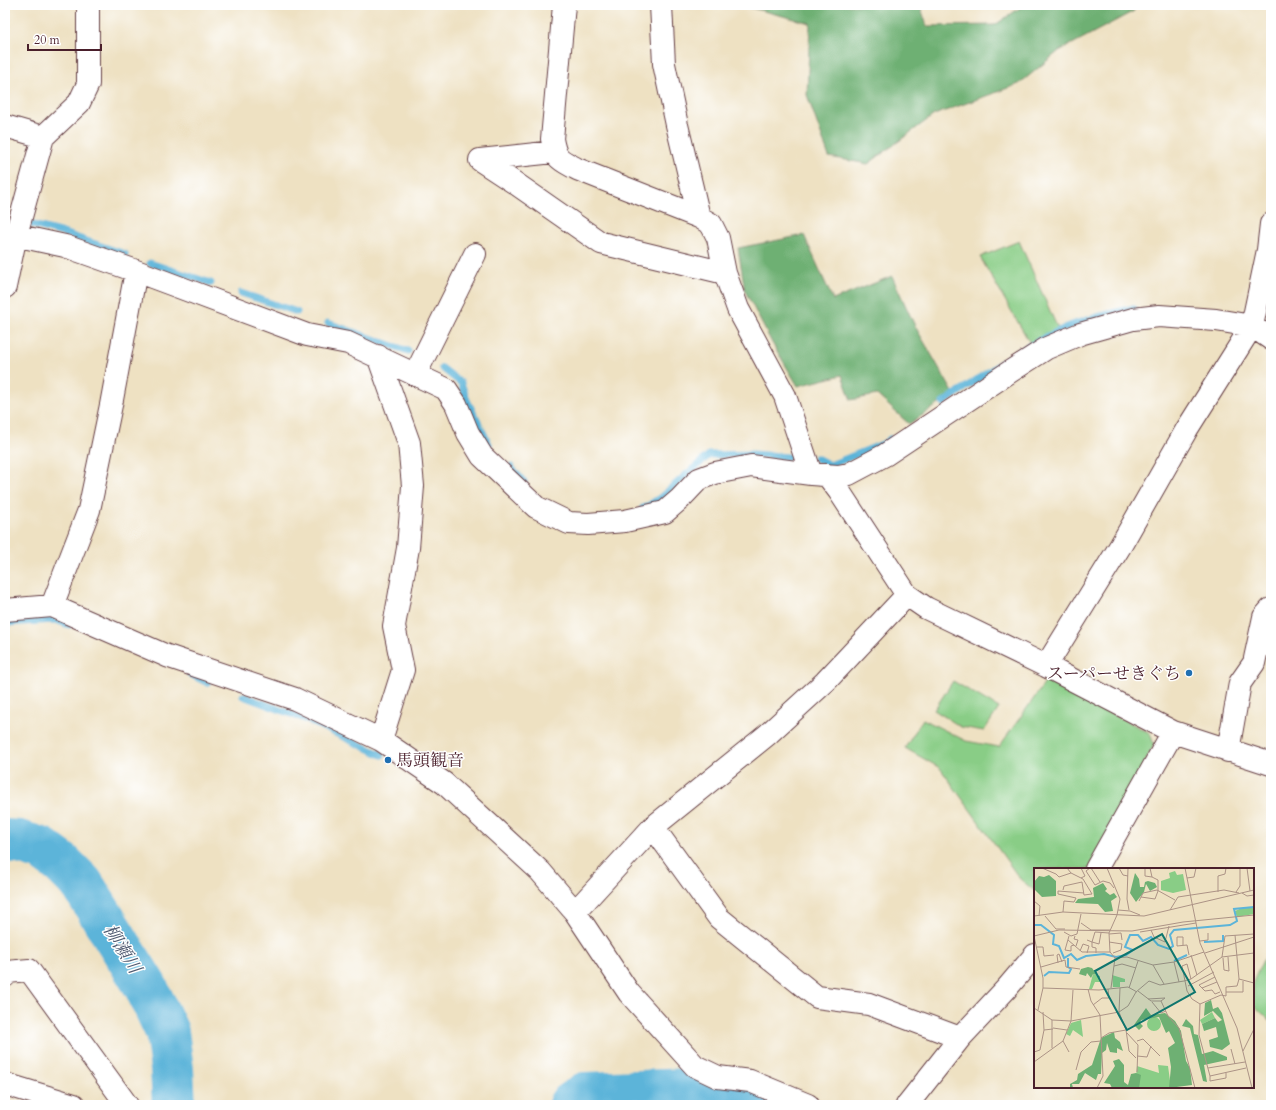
<svg xmlns="http://www.w3.org/2000/svg" width="1276" height="1110" font-family="Cardo,'Noto Serif JP',serif">
	<style>
		.green { fill: #89cd86; stroke: #6a7658 }
		.forest { fill: #6eb073; stroke: #5c684f }
		.lines { fill: none; stroke-linecap: round; stroke-linejoin: round }
		.stream { stroke: #5cb4d9; stroke-width: 7 }
		.river { stroke: #5cb4d9; stroke-width: 44 }
		.minor-casing { stroke: #633c42; stroke-width: 24 }
		.minor { stroke: #fff; stroke-width: 22 }
		.poi-dot { fill: #1f6fb2; stroke: #fff; stroke-width: 1.5 }
		.labels { text-anchor: middle; dominant-baseline: central; stroke-width: 3; stroke-linejoin: round; paint-order: stroke }
		.poi-label { font-size: 17px; fill: #4a1f2b; stroke: #fff; text-anchor: end }
		.water-label { font-size: 18px; font-style: italic; fill: #515b71; stroke: #fff }
		.inset-river { fill: none; stroke: #5cb4d9; stroke-width: 2 }
		.inset-road { fill: none; stroke: #ac9386; stroke-width: 1 }
		.view { fill: #0f766e; fill-opacity: 0.15; stroke: #0f766e; stroke-width: 2 }
		.inset-edge { fill: none; stroke: #4a1f2b; stroke-width: 2 }
	</style>
	<rect width="100%" height="100%" fill="#fff"/>
	<filter id="ink" filterUnits="userSpaceOnUse"><feTurbulence type="fractalNoise" baseFrequency=".025" numOctaves="2"/><feDisplacementMap in="SourceGraphic" scale="8" xChannelSelector="R" yChannelSelector="G"/><feConvolveMatrix kernelMatrix="1 2 1 2 8 2 1 2 1" color-interpolation-filters="sRGB"/></filter>
	<filter id="wash" filterUnits="userSpaceOnUse"><feTurbulence type="fractalNoise" baseFrequency=".012" numOctaves="4" result="noise"/><feDisplacementMap in="SourceGraphic" scale="16" xChannelSelector="R" yChannelSelector="G"/><feGaussianBlur stdDeviation="0.9" result="paint"/><feColorMatrix in="noise" values="0 0 0 0 0 0 0 0 0 0 0 0 0 0 0 0 0 1.4 0 .05"/><feComposite in="paint" operator="in"/></filter>
	<g filter="url(#wash)">
		<rect width="100%" height="100%" fill="#eee1c2"/>
		<!-- green -->
		<path class="green" d="M 1019,241 L 1058,329 L 1030,343 L 980,257 Z
			M 1047,680 L 1150,733 L 1154,745 L 1090,869 L 1035,869 L 1035,891 L 1020,879 L 940,768 L 905,748 L 923,719 L 966,741 L 999,747 Z
			M 953,681 L 999,708 L 984,731 L 961,727 L 934,710 Z
			M 1271,953 L 1271,1022 L 1253,1004 L 1253,982 L 1263,960 Z"/>
		<!-- forest -->
		<path class="forest" d="M 740,5 L 920,5 L 927,26 L 995,25 L 1024,5 L 1133,5 L 1134,11 L 1059,51 L 1019,84 L 934,115 L 868,164 L 829,157 L 807,95 L 810,23 Z
			M 804,235 L 833,300 L 892,276 L 915,326 L 954,394 L 909,424 L 877,395 L 851,400 L 842,375 L 798,386 L 772,343 L 745,291 L 738,248 Z"/>
		<g class="lines">
			<!-- stream -->
			<path class="stream" d="M 33,225 L 63,233 L 125,254
				M 150,263 L 211,283
				M 241,293 L 297,312
				M 328,323 L 408,351
				M 442,368 L 461,383 L 467,400 L 489,444
				M 943,403 C 983,376 1021,347 1065,328 C 1085,319 1108,314 1129,309 L 1134,309
				M 816,458 L 830,465 L 885,443 L 890,439
				M 511,467 L 524,482
				M 643,508 L 648,506 L 661,497 L 709,455 L 753,454 L 788,457
				M 5,623 L 55,620 L 69,625
				M 190,674 L 208,683
				M 243,696 L 305,719 L 382,755"/>
			<!-- river -->
			<path class="river" d="M 5,841 L 19,842 L 42,849 L 62,864 L 82,884 L 146,987 L 167,1032 L 172,1069 L 174,1105
				M 570,1105 L 585,1094 L 691,1090 L 758,1105"/>
		</g>
	</g>
	<g filter="url(#ink)">
		<g class="lines">
			<!-- minor casing -->
			<g class="minor-casing">
				<path id="minor" d="M 564,5 L 552,139 C 556,160 559,159 577,169 L 699,217 L 711,224 L 718,238 L 725,273 L 738,309 L 785,396 L 811,474
					M 661,5 L 664,64 L 677,125 L 699,217
					M 5,126 L 43,137
					M 554,152 L 480,160 L 515,183 L 601,243 L 725,273
					M 5,233 L 65,246 L 136,271 L 307,335 L 348,343 L 446,389 L 456,404 L 468,433 L 482,456 L 536,507 L 569,523 L 588,524 L 625,521 L 665,512 L 680,499 L 699,479 L 715,473 L 751,466 L 811,474 L 838,476 L 849,474 L 885,455 L 1011,371 L 1047,348 L 1080,334 L 1133,319 L 1159,316 L 1216,320 L 1252,326 L 1271,339
					M 5,287 L 16,235 L 43,137 L 79,103 L 88,84 L 88,5
					M 378,356 L 409,443 L 413,486 L 408,548 L 394,626 L 403,670 L 381,740
					M 415,375 L 475,254
					M 827,475 L 839,491 L 907,595 L 926,608 L 1046,666 L 1173,732 L 1271,764
					M 52,606 L 89,510 L 111,405 L 136,271
					M 5,610 L 52,606 L 167,656 L 295,699 L 381,740 L 444,783 L 540,871 L 575,912 L 629,993 L 695,1066 L 718,1077 L 750,1081 L 808,1105
					M 1046,666 L 1121,545 L 1187,429 L 1252,326 L 1268,250 L 1271,224
					M 1228,751 L 1240,683 L 1254,663 L 1264,617 L 1271,609
					M 653,827 L 719,918 L 817,997 L 869,1004 L 960,1038
					M 1096,869 L 1173,732
					M 575,912 L 653,827 L 767,735 L 825,682 L 907,595
					M 5,976 L 7,972 L 29,970 L 127,1105
					M 5,1084 L 74,1105
					M 907,1105 L 960,1038 L 1007,988 L 1035,955"/>
			</g>
			<!-- minor -->
			<use href="#minor" class="minor"/>
		</g>
	</g>
	<!-- markers -->
	<g class="poi-dot">
		<circle cx="1189" cy="673" r="4"/>
		<circle cx="388" cy="760" r="4"/>
	</g>
	<g class="labels">
		<!-- poi labels -->
		<g class="poi-label">
			<text x="1181" y="673">スーパーせきぐち</text>
			<text x="396" y="760" text-anchor="start">馬頭観音</text>
		</g>
		<!-- water labels -->
		<g class="water-label">
			<text transform="translate(122 949) rotate(58)">柳瀬川</text>
		</g>
	</g>
	<!-- overview -->
	<g transform="translate(1034 868)">
		<rect width="220" height="220" fill="#eee1c2"/>
		<path d="M 141,3 L 143,7 L 149,6 L 152,22 L 139,25 L 127,22 L 127,13 L 136,10 L 135,5 ZM 208,40 L 220,40 L 220,46 L 203,49 L 201,43 ZM 59,106 L 66,108 L 66,114 L 61,114 L 58,121 L 55,121 ZM 78,107 L 91,111 L 91,114 L 86,114 L 86,119 L 79,119 ZM 178,144 L 181,150 L 168,156 L 166,152 ZM113 156a7 7 0 1 1 14 0a7 7 0 1 1-14 0ZM 47,152 L 49,169 L 39,162 L 36,168 L 32,166 L 37,155 ZM 124,197 L 134,198 L 137,220 L 101,220 L 103,198 L 125,205 Z" fill="#89cd86"/>
		<path d="M 101,5 L 105,11 L 106,19 L 110,19 L 111,14 L 114,13 L 121,15 L 123,19 L 116,23 L 112,16 L 110,24 L 102,34 L 96,25 ZM 15,7 L 22,13 L 22,28 L 8,29 L 0,21 L 0,14 L 5,8 L 10,9 ZM 69,15 L 73,21 L 71,23 L 76,27 L 80,25 L 83,29 L 77,33 L 79,43 L 71,44 L 64,36 L 41,35 L 44,31 L 60,29 L 59,20 ZM 54,99 L 58,100 L 63,107 L 59,106 L 57,110 L 53,105 L 52,108 L 45,106 L 47,101 ZM 177,132 L 179,141 L 184,139 L 188,145 L 196,176 L 188,182 L 176,179 L 175,172 L 184,169 L 182,159 L 170,163 L 168,156 L 181,150 L 184,154 L 188,152 L 179,143 L 170,148 L 171,135 ZM 112,140 L 117,147 L 131,145 L 141,153 L 147,163 L 152,193 L 156,200 L 158,217 L 135,220 L 137,199 L 134,180 L 141,175 L 135,163 L 132,165 L 125,149 L 107,152 L 106,155 L 109,158 L 105,162 L 100,157 ZM 152,151 L 159,158 L 160,166 L 164,167 L 168,186 L 179,183 L 193,189 L 193,192 L 170,197 L 173,214 L 169,213 L 156,160 L 148,158 ZM 80,164 L 81,170 L 86,174 L 89,183 L 83,180 L 83,185 L 76,184 L 73,175 L 72,182 L 68,185 L 67,206 L 64,206 L 62,212 L 51,205 L 45,216 L 38,216 L 39,220 L 36,220 L 36,216 L 43,212 L 44,206 L 58,197 L 67,170 ZM 85,191 L 90,197 L 90,214 L 94,217 L 97,206 L 102,205 L 107,207 L 105,220 L 78,220 L 76,216 L 70,215 L 81,198 L 79,193 Z" fill="#6eb073"/>
		<path class="inset-river" d="M 0,57 L 7,57 L 20,67 L 19,76 L 25,78 L 30,90 L 37,86 L 43,92 L 52,88 L 70,86 L 82,89 L 92,87 L 99,82 L 91,79 L 96,67 L 104,67 L 109,73 L 117,69 L 124,77 L 135,81 L 139,78 L 136,67 L 140,62 L 196,57 L 203,53 L 200,41 L 220,39M 170,74 L 189,73 L 189,67M 140,93 L 153,87M 10,108 L 15,104 L 35,105 L 37,101 L 34,99 L 34,90"/>
		<path class="inset-road" d="M 8,0 L 22,6 L 25,9 L 37,5 L 33,0M 47,0 L 51,8 L 47,10M 56,0 L 52,3 L 61,17 L 69,13 L 76,15 L 80,20M 57,0 L 66,14M 73,0 L 86,31 L 83,47 L 75,65 L 76,84 L 81,90 L 77,120M 85,0 L 89,7 L 94,8M 94,0 L 93,31 L 95,42M 111,0 L 111,8 L 118,9M 151,0 L 166,75 L 203,160 L 218,220M 213,0 L 216,23M 153,10 L 160,9 L 162,0M 29,22 L 30,18 L 48,14 L 50,27 L 58,26 L 49,11 L 37,5M 184,24 L 184,8 L 191,6 L 192,0M 202,24 L 206,18 L 206,0M 208,25 L 213,28 L 220,27M 107,29 L 121,31 L 124,23 L 124,12 L 118,9 L 116,0M 0,33 L 6,38 L 5,48M 105,33 L 109,25 L 123,22 L 141,32M 84,42 L 96,43 L 106,47M 136,42 L 144,29 L 190,22 L 205,25M 29,44 L 30,33 L 40,34 L 42,30 L 24,26 L 24,23 L 50,25M 0,48 L 29,44 L 110,48 L 220,22M 11,48 L 22,61 L 31,61M 47,55 L 57,62 L 76,62M 117,62 L 120,69 L 131,74 L 135,58M 30,64 L 37,68 L 43,66 L 47,46M 106,64 L 162,55M 75,66 L 87,65 L 88,72M 201,67 L 205,111 L 220,115M 0,68 L 9,110 L 9,120 L 4,142M 0,68 L 25,62 L 98,63 L 149,54 L 220,47M 35,68 L 31,82 L 37,83 L 37,78 L 40,77M 41,68 L 40,71 L 44,72 L 42,78M 34,72 L 48,84 L 76,84M 53,72 L 58,74 L 61,64 L 75,65M 166,73 L 174,72 L 174,65M 58,74 L 65,76 L 67,65M 58,74 L 58,79 L 62,80 L 62,85M 75,74 L 88,76 L 87,82 L 79,85M 149,77 L 149,69 L 143,69 L 143,78 L 153,77 L 155,87M 3,79 L 9,79 L 10,88 L 20,87M 46,83 L 49,76 L 55,78 L 53,85M 171,85 L 220,69M 157,87 L 163,107M 188,89 L 191,68 L 220,66M 81,90 L 93,89 L 119,97 L 140,94 L 170,84M 189,90 L 190,102 L 195,103 L 194,89M 140,94 L 145,114M 24,95 L 23,87 L 25,86 L 28,94M 119,97 L 130,116M 80,98 L 88,96 L 102,100M 7,99 L 31,92 L 32,99 L 46,101M 181,109 L 165,117 L 171,123 L 178,122 L 181,126 L 186,124M 157,111 L 153,96 L 148,98 L 153,123 L 158,131 L 166,136M 154,118 L 180,104M 9,120 L 65,122 L 94,119 L 103,124M 86,120 L 85,144 L 92,162 L 95,183 L 102,190M 95,120 L 104,93M 168,120 L 183,114M 54,121 L 57,133 L 66,147 L 69,208 L 63,220M 104,123 L 117,133 L 127,133 L 134,148 L 145,160 L 161,220M 192,124 L 209,124 L 209,113M 114,131 L 131,130 L 127,133M 118,134 L 127,145 L 132,143M 166,136 L 165,167 L 176,208 L 212,200M 166,136 L 187,127 L 192,128 L 192,119 L 203,118 L 205,111M 59,137 L 68,130 L 75,130 L 74,121M 0,140 L 18,152 L 18,180M 9,144 L 10,162M 18,152 L 37,153 L 85,144 L 94,138 L 102,124 L 115,113 L 126,117 L 150,113 L 157,111 L 188,89 L 220,85M 19,160 L 33,162M 93,165 L 104,177 L 103,204M 67,170 L 75,165 L 92,162M 29,173 L 35,184M 103,173 L 109,171 L 126,188M 197,181 L 201,196M 209,183 L 220,161M 0,184 L 6,182 L 10,162 L 19,161M 103,188 L 113,189 L 117,178M 0,194 L 29,173 L 37,153 L 39,122M 174,200 L 211,194M 42,202 L 47,184 L 57,174 L 67,173M 176,208 L 176,213 L 192,210 L 192,205"/>
		<path class="view" d="M 128,66 L 161,124 L 93,162 L 61,103 Z"/>
		<rect width="220" height="220" class="inset-edge"/>
	</g>
	<!-- margin -->
	<rect width="1276" height="1110" fill="none" stroke="#fff" stroke-width="20"/>
	<!-- scale -->
	<path d="M28 44v6h73v-6" fill="none" stroke="#4a1f2b" stroke-width="2"/>
	<text x="34" y="44" font-size="12" fill="#4a1f2b" stroke="#ffffff" stroke-width="3" paint-order="stroke">20 m</text>
</svg>
